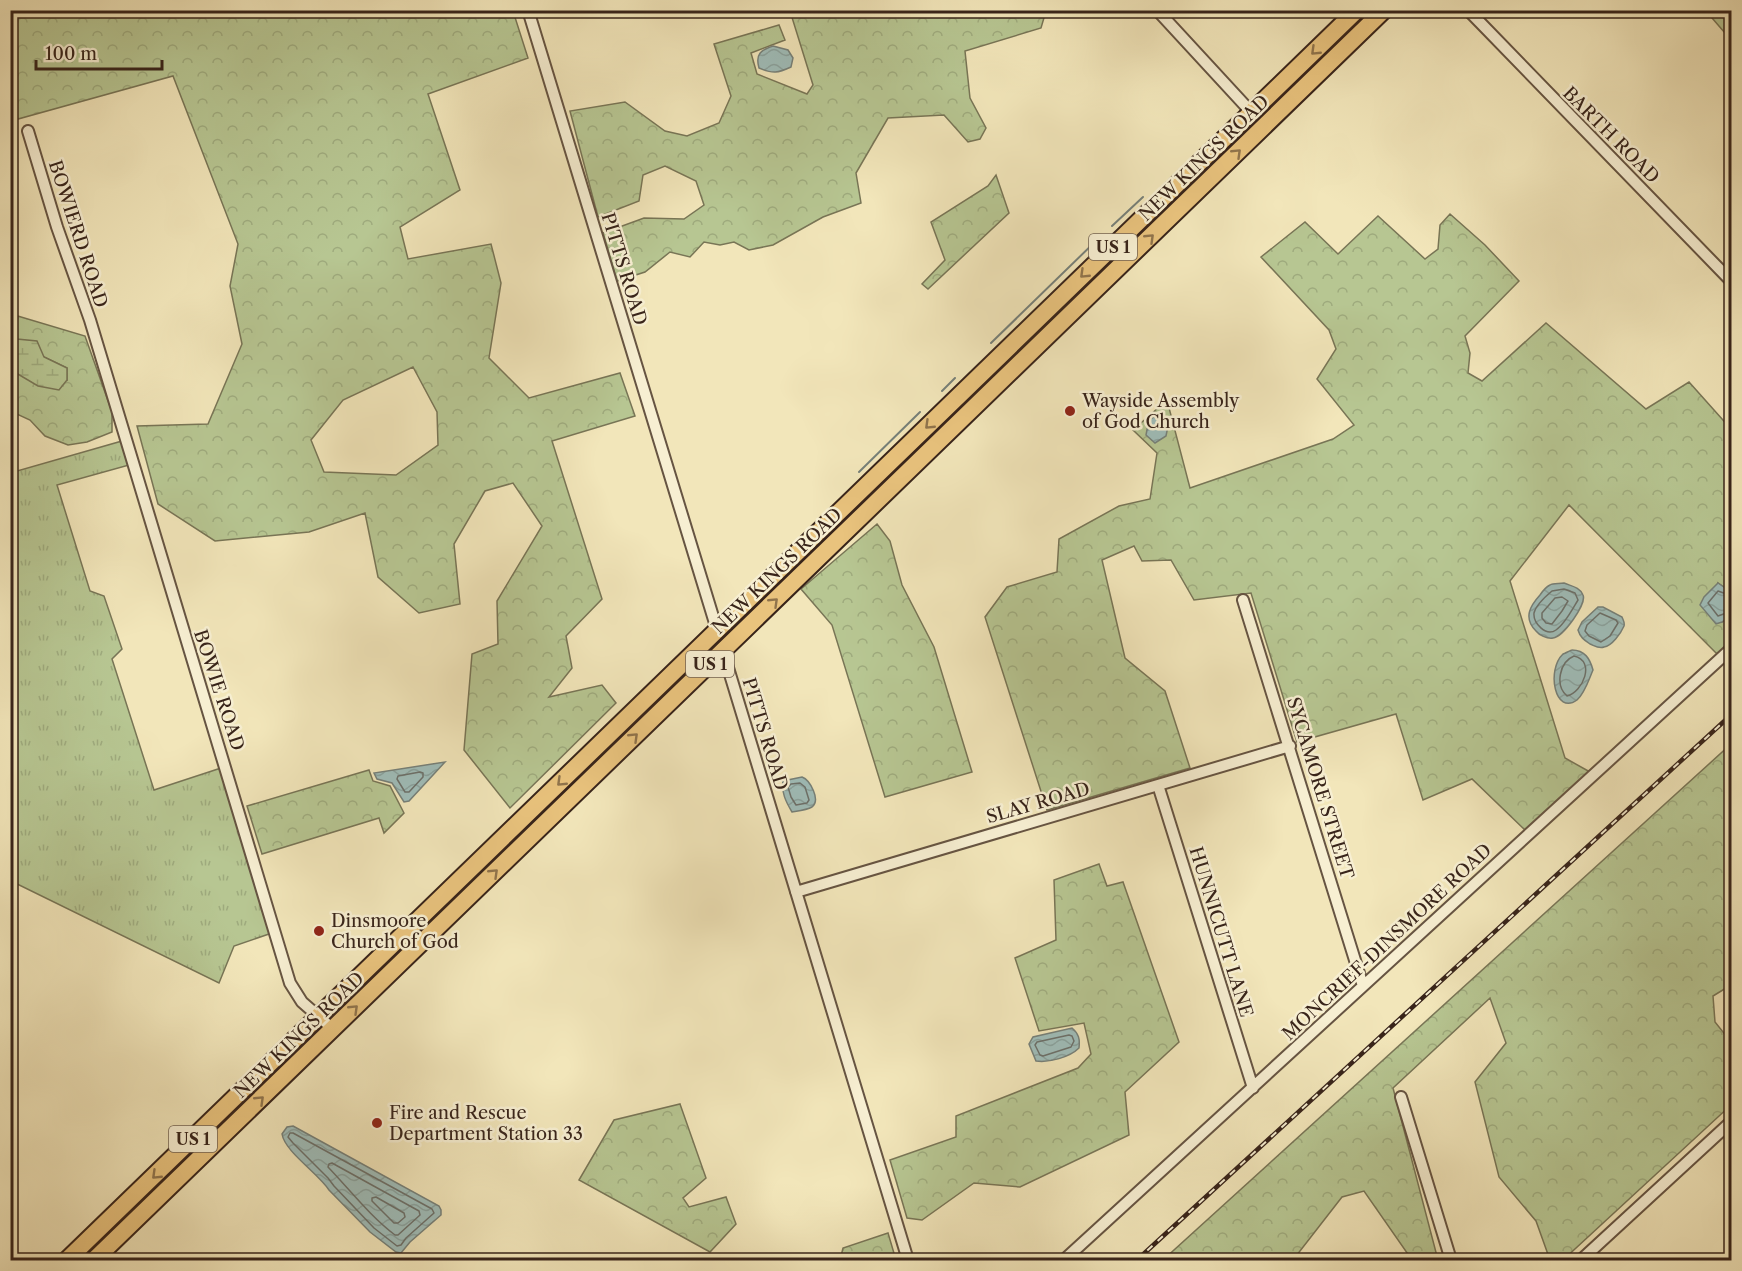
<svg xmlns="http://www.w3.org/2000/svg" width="1742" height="1271" font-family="'Libre Caslon Text',serif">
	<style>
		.grass { fill: url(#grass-tufts); stroke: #787556; stroke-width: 1.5 }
		.forest { fill: url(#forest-crowns); stroke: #787556; stroke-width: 1.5; fill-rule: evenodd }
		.wetland { fill: url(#wetland-marsh); stroke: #787556; stroke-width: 1.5 }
		.water { fill: url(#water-waves); stroke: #768079; stroke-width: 1.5 }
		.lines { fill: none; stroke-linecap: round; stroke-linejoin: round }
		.shore { stroke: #6c706a; stroke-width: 1.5 }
		.stream { stroke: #768079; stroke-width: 2 }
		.minor-casing { stroke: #665442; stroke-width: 14 }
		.highway-casing { stroke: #38241a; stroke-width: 20 }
		.minor { stroke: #f7efd2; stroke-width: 10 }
		.highway { stroke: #e9c37d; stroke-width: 16 }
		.rail-casing { stroke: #38241a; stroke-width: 4.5 }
		.rail { stroke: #f7efd2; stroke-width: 2; stroke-dasharray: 7; stroke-linecap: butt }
		.oneway { stroke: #90744c }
		.poi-dot { fill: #8f2418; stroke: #f7efd2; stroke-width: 2 }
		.labels { text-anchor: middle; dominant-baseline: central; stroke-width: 5; stroke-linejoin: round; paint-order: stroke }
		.shield { fill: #f7efd2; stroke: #716151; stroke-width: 1.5 }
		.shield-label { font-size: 16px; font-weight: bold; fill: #38241a }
		.street-label { font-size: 18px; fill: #38241a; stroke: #f7efd2 }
		.poi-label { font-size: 18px; fill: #38241a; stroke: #f7efd2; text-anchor: start }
	</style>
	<defs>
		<pattern id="grass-tufts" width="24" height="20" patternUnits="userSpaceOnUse" patternTransform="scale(1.5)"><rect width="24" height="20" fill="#b7c692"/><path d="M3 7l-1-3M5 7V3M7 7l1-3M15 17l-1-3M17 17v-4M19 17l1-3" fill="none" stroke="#9eaa7d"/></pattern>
		<pattern id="forest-crowns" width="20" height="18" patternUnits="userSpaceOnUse" patternTransform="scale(1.5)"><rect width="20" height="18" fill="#b7c692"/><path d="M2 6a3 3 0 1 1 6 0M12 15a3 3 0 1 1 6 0" fill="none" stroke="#9eaa7d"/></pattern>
		<pattern id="wetland-marsh" width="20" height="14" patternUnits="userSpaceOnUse" patternTransform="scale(1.5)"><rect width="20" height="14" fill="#b7c692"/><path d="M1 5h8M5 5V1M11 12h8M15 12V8" fill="none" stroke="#9eaa7d"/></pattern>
		<pattern id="water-waves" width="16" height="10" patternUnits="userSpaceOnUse" patternTransform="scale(1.5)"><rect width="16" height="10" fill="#9fbdb9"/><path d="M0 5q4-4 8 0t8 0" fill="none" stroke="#8aa29e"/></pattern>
	</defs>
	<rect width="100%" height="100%" fill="#f2e6ba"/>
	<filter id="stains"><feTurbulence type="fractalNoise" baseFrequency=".00333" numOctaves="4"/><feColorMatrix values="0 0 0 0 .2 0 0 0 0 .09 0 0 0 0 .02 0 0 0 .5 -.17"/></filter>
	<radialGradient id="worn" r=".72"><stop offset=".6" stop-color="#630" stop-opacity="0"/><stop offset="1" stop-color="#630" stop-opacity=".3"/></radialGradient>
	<!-- grass -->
	<path class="grass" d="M 122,441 L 129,465 L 57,485 L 90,591 L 104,596 L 122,649 L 112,659 L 154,790 L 221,768 L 272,933 L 234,946 L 219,983 L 11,881 L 10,473 Z"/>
	<!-- forest -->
	<path class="forest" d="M 11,10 L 513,11 L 528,58 L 428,94 L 460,190 L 400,227 L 408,259 L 491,244 L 501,283 L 489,358 L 529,398 L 620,373 L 635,416 L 552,441 L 602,599 L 566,636 L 572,668 L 549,697 L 602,685 L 616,703 L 510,808 L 464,750 L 472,654 L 498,644 L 497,601 L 542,526 L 513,483 L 485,491 L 454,544 L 460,604 L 419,613 L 378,577 L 365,513 L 309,532 L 215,541 L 158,504 L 137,426 L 208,424 L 242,344 L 230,286 L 238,244 L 173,76 L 18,119 L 11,103 ZM 413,367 L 437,412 L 438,445 L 396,475 L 324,472 L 311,440 L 343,400 Z
		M 790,11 L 1046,11 L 1041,28 L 965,51 L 970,98 L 986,128 L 980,139 L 968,142 L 944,115 L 888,118 L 856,173 L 861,203 L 823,217 L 773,245 L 749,250 L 734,242 L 720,245 L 704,242 L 690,257 L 670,252 L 645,272 L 617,281 L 603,233 L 644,218 L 684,219 L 704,205 L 696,181 L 665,166 L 643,175 L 639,201 L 598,217 L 570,111 L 625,102 L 665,131 L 687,136 L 719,123 L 731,96 L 714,44 L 779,25 L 785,40 L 751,53 L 757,74 L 807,94 L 813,85 Z
		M 1706,11 L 1731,11 L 1731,40 Z
		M 996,175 L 1009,213 L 928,289 L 922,284 L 945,260 L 931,222 L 988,186 Z
		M 1450,214 L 1485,245 L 1519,281 L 1465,336 L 1470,353 L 1468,373 L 1482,381 L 1546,323 L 1646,409 L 1689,382 L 1731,429 L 1731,592 L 1718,583 L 1722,622 L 1731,616 L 1731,644 L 1719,656 L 1569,505 L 1510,581 L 1565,758 L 1590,772 L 1526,831 L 1472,779 L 1423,800 L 1396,714 L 1297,742 L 1251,593 L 1194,600 L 1171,560 L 1142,561 L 1134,546 L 1102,560 L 1125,658 L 1165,691 L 1190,768 L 1047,810 L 985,617 L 1007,587 L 1057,572 L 1059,539 L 1119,506 L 1150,499 L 1157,453 L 1133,430 L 1167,400 L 1190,488 L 1333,439 L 1354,425 L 1317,379 L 1336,349 L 1329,330 L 1261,257 L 1305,222 L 1338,254 L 1378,216 L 1425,259 L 1438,249 L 1440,225 Z
		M 11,314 L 85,336 L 112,412 L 112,432 L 87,442 L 68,445 L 45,436 L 30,420 L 17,414 L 11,416 L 11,370 L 67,380 L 67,368 L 44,357 L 17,339 L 13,322 L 11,322 Z
		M 877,524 L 890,541 L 902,585 L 934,647 L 972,772 L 885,797 L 832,625 L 801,589 Z
		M 1731,744 L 1731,985 L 1713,996 L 1715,1022 L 1731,1042 L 1731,1105 L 1563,1260 L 1550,1260 L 1536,1221 L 1499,1177 L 1475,1082 L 1506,1043 L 1490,998 L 1393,1088 L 1438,1260 L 1412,1260 L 1364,1191 L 1342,1197 L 1293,1260 L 1163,1260 Z
		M 369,770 L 373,781 L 390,786 L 404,813 L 384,833 L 379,818 L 262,854 L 247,806 Z
		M 1099,864 L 1107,886 L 1123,882 L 1179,1042 L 1125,1092 L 1129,1135 L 1020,1187 L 974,1183 L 922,1220 L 907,1218 L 890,1160 L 956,1137 L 956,1116 L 1078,1068 L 1091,1054 L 1084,1023 L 1039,1031 L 1015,958 L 1056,940 L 1054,880 Z
		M 680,1104 L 706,1178 L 683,1198 L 689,1207 L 726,1197 L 736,1224 L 710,1252 L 579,1180 L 614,1120 Z
		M 888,1233 L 896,1260 L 840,1260 L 843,1248 Z"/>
	<!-- wetland -->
	<path class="wetland" d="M 10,322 L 13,322 L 17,339 L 37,341 L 44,357 L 67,368 L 67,380 L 59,390 L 38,386 L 11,370 Z"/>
	<!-- water -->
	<path class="water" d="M 773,46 L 788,50 L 793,58 L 791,67 C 778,73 773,74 759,68 C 755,54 761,50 773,46 Z
		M 1157,416 L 1164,418 L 1168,426 L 1166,436 L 1155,443 L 1146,435 L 1149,419 Z
		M 1564,583 C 1571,586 1580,587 1583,595 C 1587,604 1563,637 1553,638 C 1547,639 1539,635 1536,631 C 1523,618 1530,606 1540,595 C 1542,592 1546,587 1550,585 C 1553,583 1560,584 1564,583 Z
		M 1718,583 L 1731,592 L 1732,616 L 1722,622 L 1716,624 L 1700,605 L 1704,597 Z
		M 1598,607 L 1603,607 L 1622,617 C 1623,620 1625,622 1624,626 C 1621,633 1612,646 1604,647 C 1599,649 1595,646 1590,644 C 1584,640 1580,637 1578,630 L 1582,622 Z
		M 1572,650 C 1585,650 1590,659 1593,670 C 1589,679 1585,693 1577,700 C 1555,716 1546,670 1563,654 C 1564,654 1571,650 1572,650 Z
		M 445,762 L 409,801 L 404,802 L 392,783 L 377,779 L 374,773 Z
		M 802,777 C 810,780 821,800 812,807 C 807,810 798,811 792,812 C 786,802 781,792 783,781 Z
		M 1072,1028 C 1079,1034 1080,1039 1079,1048 C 1070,1057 1049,1063 1036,1061 L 1029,1044 L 1033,1037 Z
		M 293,1126 L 439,1206 L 441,1210 L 441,1215 L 410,1242 L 401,1253 L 396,1252 L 370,1232 L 329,1190 C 318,1173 285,1152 282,1134 L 287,1127 Z"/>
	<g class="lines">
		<!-- shore -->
		<path class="shore" d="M 1564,589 L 1575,593 L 1578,600 C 1572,610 1565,624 1556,630 C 1546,637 1533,623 1534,613 C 1536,605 1546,596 1552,591 Z
			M 1732,596 L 1718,591 L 1708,603 L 1718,616 L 1732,611
			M 1562,597 L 1568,601 L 1562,611 L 1552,624 L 1546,623 L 1542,618 L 1542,613 L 1555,598 Z
			M 1600,613 L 1616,620 L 1618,623 L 1610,636 L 1601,642 L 1589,636 L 1585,631 L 1587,625 Z
			M 1574,656 C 1596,661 1583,692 1567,696 C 1555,686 1559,662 1574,656 Z
			M 420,772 L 423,773 L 423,777 L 409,792 L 405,792 L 397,779 L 398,776 Z
			M 800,783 L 805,787 L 809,800 L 807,803 L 796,805 L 791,797 L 788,787 L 791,784 Z
			M 1069,1035 L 1072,1036 L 1074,1041 L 1071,1047 L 1043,1056 L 1040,1055 L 1035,1045 L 1037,1042 Z
			M 290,1133 L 293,1133 L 432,1209 L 434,1213 L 406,1238 L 401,1245 L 397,1246 L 374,1228 L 334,1186 L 328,1178 L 293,1143 L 288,1137 Z
			M 332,1163 L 419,1211 L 420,1215 L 398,1235 L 395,1235 C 370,1216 350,1190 328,1167 L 329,1164 Z
			M 376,1197 L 404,1213 L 405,1217 L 398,1223 L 394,1223 L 372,1201 L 372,1198 Z"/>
		<!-- stream -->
		<path class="stream" d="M 1112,226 L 1143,197
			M 991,343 L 1101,236
			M 942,391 L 955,378
			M 859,472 L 920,412"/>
		<!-- minor casing -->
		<g class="minor-casing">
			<path id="minor" d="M 528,10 L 718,633
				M 1157,10 L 1252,113
				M 1468,10 L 1732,282
				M 28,131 L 57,227 L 90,320 L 290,983 L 302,1002 L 333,1029
				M 1243,600 L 1363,986
				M 722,648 L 908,1260
				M 1158,785 L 1253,1088
				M 796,892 L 1290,746
				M 1401,1097 L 1451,1260
				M 1064,1260 L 1732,648
				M 1581,1260 L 1732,1121"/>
		</g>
		<!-- highway casing -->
		<g class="highway-casing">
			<path id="highway" d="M 67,1260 L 1357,10
				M 94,1260 L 1384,10"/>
		</g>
		<!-- minor -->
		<use href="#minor" class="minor"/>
		<!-- highway -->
		<use href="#highway" class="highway"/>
		<!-- rail casing -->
		<g class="rail-casing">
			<path id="rail" d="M 1137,1260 L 1732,714"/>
		</g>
		<!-- rail -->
		<use href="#rail" class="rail"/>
	</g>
	<!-- one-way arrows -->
	<defs><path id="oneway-chevron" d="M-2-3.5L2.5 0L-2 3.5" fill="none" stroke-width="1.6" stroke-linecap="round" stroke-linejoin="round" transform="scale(1.5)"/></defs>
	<g class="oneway">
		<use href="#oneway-chevron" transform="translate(1315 51) rotate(136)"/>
		<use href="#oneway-chevron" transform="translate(1237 153) rotate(-44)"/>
		<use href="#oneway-chevron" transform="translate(1150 238) rotate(-44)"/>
		<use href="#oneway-chevron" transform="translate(1084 274) rotate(136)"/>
		<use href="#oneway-chevron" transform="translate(929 425) rotate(136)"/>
		<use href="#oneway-chevron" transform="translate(774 602) rotate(-44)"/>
		<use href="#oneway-chevron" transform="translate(634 737) rotate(-44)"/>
		<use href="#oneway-chevron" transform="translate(561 782) rotate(136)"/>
		<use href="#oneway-chevron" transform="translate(494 873) rotate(-44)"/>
		<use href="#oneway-chevron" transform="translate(354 1009) rotate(-44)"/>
		<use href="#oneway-chevron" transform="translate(260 1100) rotate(-44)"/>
		<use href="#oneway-chevron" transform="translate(156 1175) rotate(136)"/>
	</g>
	<!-- markers -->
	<g class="poi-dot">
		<circle cx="1070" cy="411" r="6"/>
		<circle cx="319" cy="931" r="6"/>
		<circle cx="377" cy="1123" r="6"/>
	</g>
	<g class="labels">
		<!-- shield labels -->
		<g class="shield">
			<rect x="1089" y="234" width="48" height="26" rx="4.5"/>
			<rect x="686" y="651" width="48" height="26" rx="4.5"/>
			<rect x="169" y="1126" width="48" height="26" rx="4.5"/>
		</g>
		<g class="shield-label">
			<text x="1113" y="247">US 1</text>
			<text x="710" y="664">US 1</text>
			<text x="193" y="1139">US 1</text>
		</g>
		<!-- street labels -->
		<g class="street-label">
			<text transform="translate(1611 135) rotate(45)">BARTH ROAD</text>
			<text transform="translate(1204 158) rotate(-44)">NEW KINGS ROAD</text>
			<text transform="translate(78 234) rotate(72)">BOWIERD ROAD</text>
			<text transform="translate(624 269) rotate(73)">PITTS ROAD</text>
			<text transform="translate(777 571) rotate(-44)">NEW KINGS ROAD</text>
			<text transform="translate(219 690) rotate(72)">BOWIE ROAD</text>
			<text transform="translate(765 734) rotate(73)">PITTS ROAD</text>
			<text transform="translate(1320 788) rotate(73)">SYCAMORE STREET</text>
			<text transform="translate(1038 803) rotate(-16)">SLAY ROAD</text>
			<text transform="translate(1221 932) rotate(73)">HUNNICUTT LANE</text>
			<text transform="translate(1387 942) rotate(-43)">MONCRIEF-DINSMORE ROAD</text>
			<text transform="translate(299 1035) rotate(-44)">NEW KINGS ROAD</text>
		</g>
		<!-- poi labels -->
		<g class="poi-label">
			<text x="1082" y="401">Wayside Assembly<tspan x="1082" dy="21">of God Church</tspan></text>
			<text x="331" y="921">Dinsmoore<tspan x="331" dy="21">Church of God</tspan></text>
			<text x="389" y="1113">Fire and Rescue<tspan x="389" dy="21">Department Station 33</tspan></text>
		</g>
	</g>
	<!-- margin -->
	<rect width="1742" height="1271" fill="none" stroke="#f2e6ba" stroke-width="36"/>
	<rect x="12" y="12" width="1718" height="1247" fill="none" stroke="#38241a" stroke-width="3"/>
	<rect x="18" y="18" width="1706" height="1235" fill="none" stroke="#38241a" stroke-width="1.5"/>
	<!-- scale -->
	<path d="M36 60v9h126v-9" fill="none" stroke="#38241a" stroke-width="3"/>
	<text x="45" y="60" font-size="18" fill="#38241a" stroke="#f7efd2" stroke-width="4.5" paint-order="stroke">100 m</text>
	<rect width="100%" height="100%" filter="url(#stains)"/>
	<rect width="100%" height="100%" fill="url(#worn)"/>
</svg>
